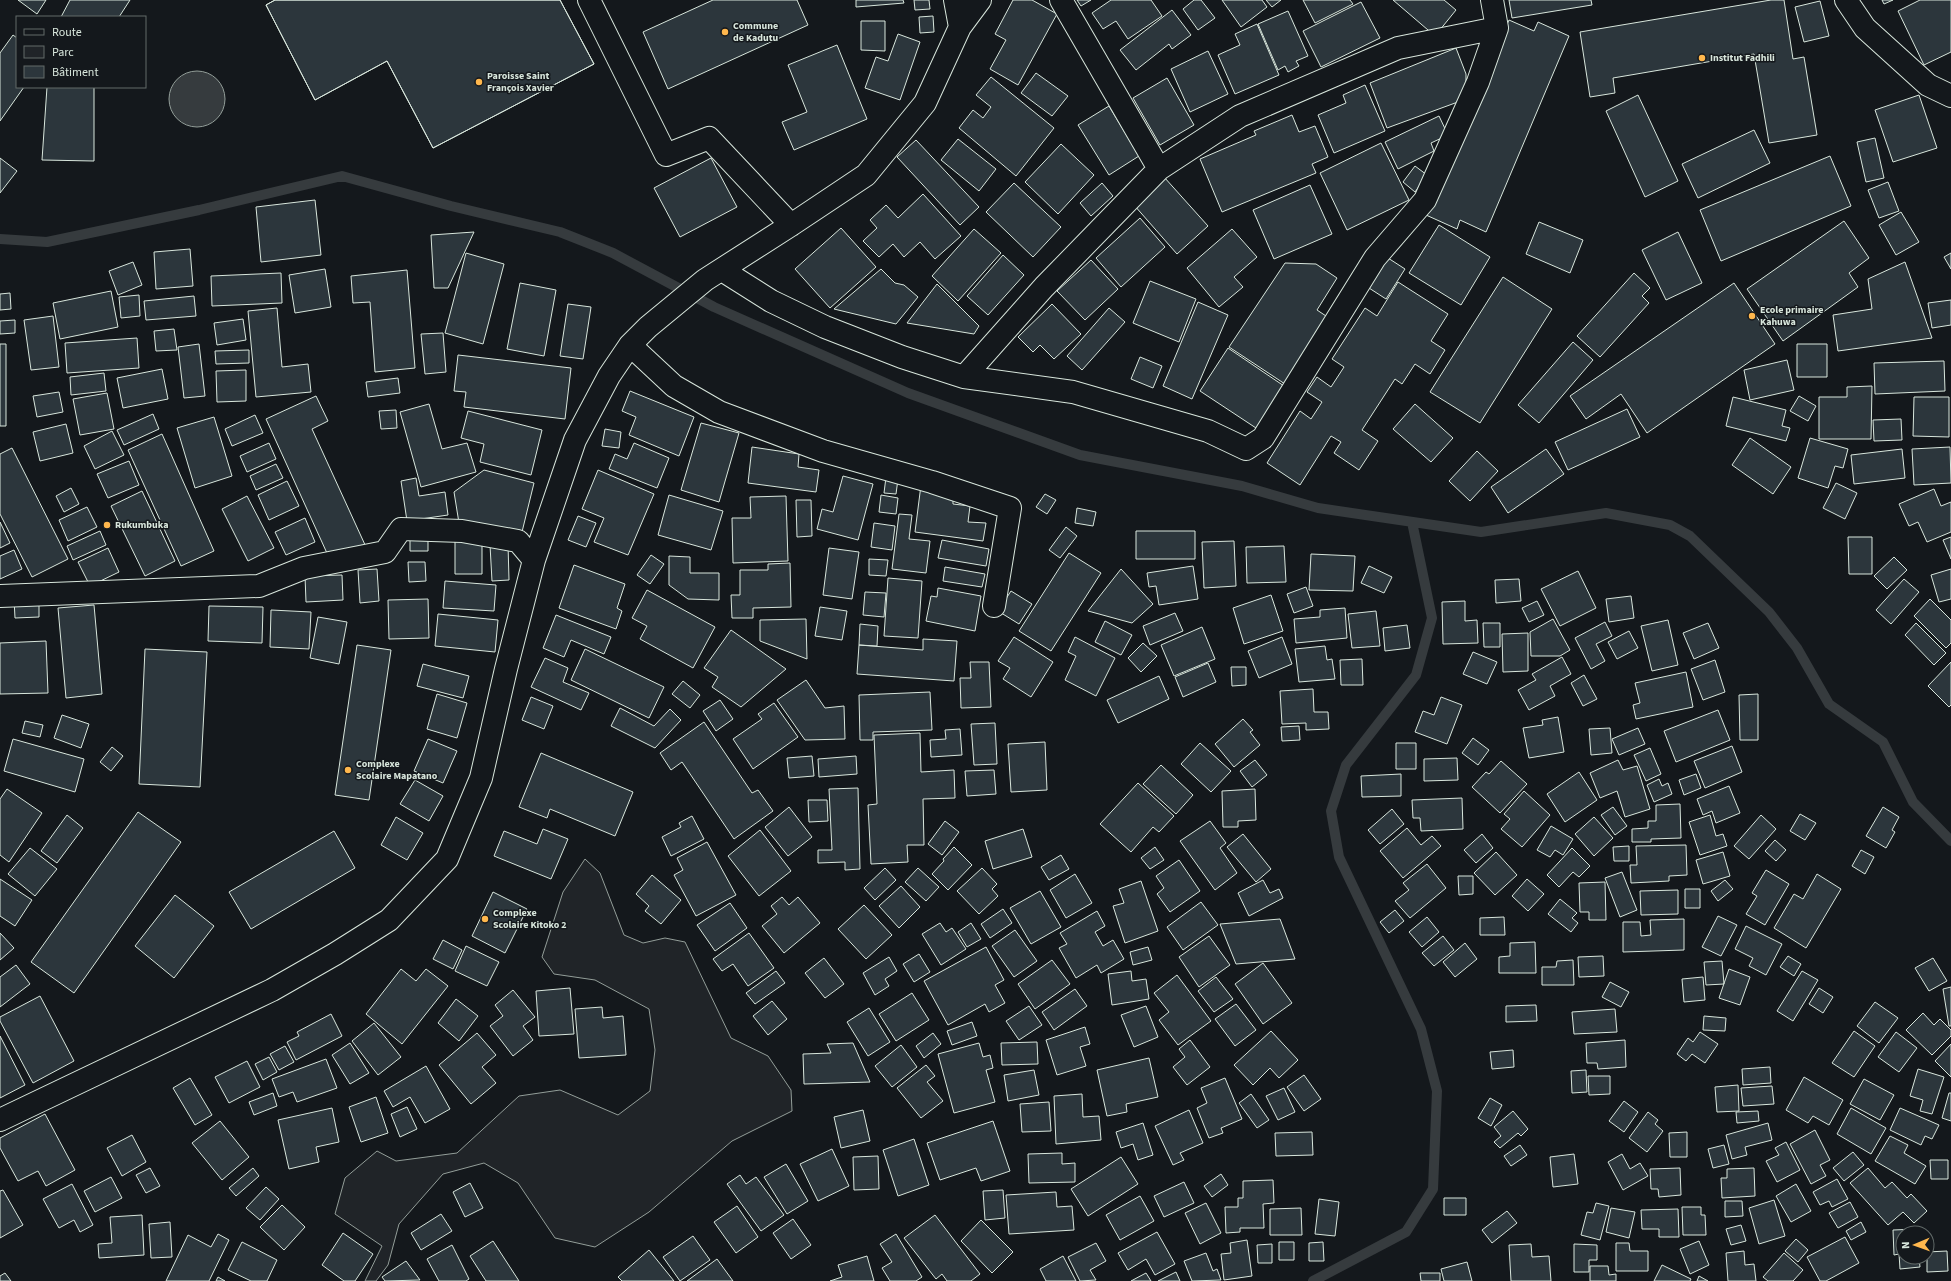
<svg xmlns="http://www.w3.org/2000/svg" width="1951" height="1281" font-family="'Source Sans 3',sans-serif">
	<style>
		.green { fill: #202428; stroke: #939e99 }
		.water { fill: #363b3e; stroke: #939e99 }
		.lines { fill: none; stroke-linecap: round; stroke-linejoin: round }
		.stream { stroke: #363b3e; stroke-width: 10 }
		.building { fill: #2c363c; stroke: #d8e6dc }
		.minor-casing { stroke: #d8e6dc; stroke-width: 24 }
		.minor { stroke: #14181c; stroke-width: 22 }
		.poi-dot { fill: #ffb74d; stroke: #14181c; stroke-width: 1.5 }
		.labels { text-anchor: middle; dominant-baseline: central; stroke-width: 3; stroke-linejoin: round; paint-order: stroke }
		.poi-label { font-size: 10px; font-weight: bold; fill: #d8e6dc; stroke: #14181c; text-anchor: start }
	</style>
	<rect width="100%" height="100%" fill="#14181c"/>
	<!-- green -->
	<path class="green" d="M 585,859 L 600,873 L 624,935 L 643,943 L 665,938 L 685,942 L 731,1038 L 768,1056 L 791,1090 L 792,1111 L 732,1141 L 649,1212 L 595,1247 L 555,1238 L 518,1183 L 484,1163 L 443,1174 L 399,1224 L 388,1265 L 376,1281 L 365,1281 L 382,1246 L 335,1214 L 345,1178 L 377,1151 L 396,1161 L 457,1153 L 519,1096 L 560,1090 L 618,1115 L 650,1091 L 655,1050 L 649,1009 L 595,980 L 554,974 L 542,957 L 563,892 Z"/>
	<!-- water -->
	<path class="water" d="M169 99a28 28 0 1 1 56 0a28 28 0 1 1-56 0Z"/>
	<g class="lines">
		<!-- stream -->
		<path class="stream" d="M 0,239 L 47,242 L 199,210 L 342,176 L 451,206 L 560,232 L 613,253 L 714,307 L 908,393 L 1080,455 L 1242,486 L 1318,508 L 1481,532 L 1606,513 L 1670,525 L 1690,536 L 1769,612 L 1797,648 L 1829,704 L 1883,742 L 1913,802 L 1951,841
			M 1313,1281 L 1406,1232 L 1433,1189 L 1437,1091 L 1421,1029 L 1339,857 L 1331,811 L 1346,765 L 1416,675 L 1432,618 L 1412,522"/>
	</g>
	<!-- building -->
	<path class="building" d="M 18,0 L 46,0 L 37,14 Z
		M 70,0 L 130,0 L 119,17 L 61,17 Z
		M 275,0 L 560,0 L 594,64 L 433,148 L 387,61 L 315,100 L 266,5 Z
		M 275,0 L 560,0 L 594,64 L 433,148 L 387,61 L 315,100 L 266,5 Z
		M 713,0 L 797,0 L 808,25 L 668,89 L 643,32 Z
		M 856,0 L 903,0 L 904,3 L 856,7 Z
		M 914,0 L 929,0 L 930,9 L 915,10 Z
		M 1013,0 L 1032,0 L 1057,14 L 1018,85 L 990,69 L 1006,40 L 995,34 Z
		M 1077,0 L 1091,0 L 1081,6 Z
		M 1111,0 L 1151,0 L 1162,16 L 1128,39 L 1116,21 L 1103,29 L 1092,13 Z
		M 1194,0 L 1201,0 L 1215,18 L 1198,30 L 1183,9 Z
		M 1222,0 L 1262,0 L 1267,7 L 1241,27 Z
		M 1266,0 L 1281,0 L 1272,7 Z
		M 1303,0 L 1350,0 L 1353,4 L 1315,23 Z
		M 1393,0 L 1444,0 L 1456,10 L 1435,36 Z
		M 1509,0 L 1591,0 L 1592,5 L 1512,18 Z
		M 1771,0 L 1784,0 L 1793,59 L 1804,57 L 1817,135 L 1769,143 L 1754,54 L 1613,78 L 1615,93 L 1590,97 L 1580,32 Z
		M 1882,0 L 1893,0 L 1884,4 Z
		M 1920,0 L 1951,0 L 1951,52 L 1924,65 L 1898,11 Z
		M 1820,1 L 1829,36 L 1804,42 L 1795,7 Z
		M 1361,2 L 1380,38 L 1321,67 L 1303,31 Z
		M 1172,10 L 1191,35 L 1172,49 L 1169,44 L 1136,70 L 1120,50 Z
		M 1288,11 L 1308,56 L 1296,61 L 1299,66 L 1288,72 L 1285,66 L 1278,70 L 1258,24 Z
		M 933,16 L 934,32 L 920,33 L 919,17 Z
		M 1509,20 L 1534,31 L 1538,22 L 1569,36 L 1486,232 L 1460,220 L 1457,229 L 1426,215 Z
		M 861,21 L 885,21 L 885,51 L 861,50 Z
		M 1257,24 L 1279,75 L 1235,94 L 1218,55 L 1240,45 L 1235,34 Z
		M 898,34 L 920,42 L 900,100 L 865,88 L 876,57 L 888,61 Z
		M 13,35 L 17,38 L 17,87 L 24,87 L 0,121 L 0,53 Z
		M 837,45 L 867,119 L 794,150 L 782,122 L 807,112 L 788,65 Z
		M 1456,48 L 1466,74 L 1466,99 L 1387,128 L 1370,83 Z
		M 1208,51 L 1228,94 L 1190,112 L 1171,69 Z
		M 1036,73 L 1068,96 L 1052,116 L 1021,93 Z
		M 991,77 L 1054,128 L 1016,176 L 959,128 L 973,110 L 983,118 L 991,107 L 976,95 Z
		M 1167,78 L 1194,125 L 1160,145 L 1133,98 Z
		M 1365,85 L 1385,131 L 1334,153 L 1318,115 L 1346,103 L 1343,95 Z
		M 47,87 L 94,87 L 94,161 L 42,160 Z
		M 1638,95 L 1678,181 L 1645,197 L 1606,111 Z
		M 1919,95 L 1937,148 L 1893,162 L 1875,110 Z
		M 1109,106 L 1139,156 L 1109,175 L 1078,125 Z
		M 1292,115 L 1299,132 L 1315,126 L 1328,157 L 1312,164 L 1316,173 L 1222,212 L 1200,159 L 1256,135 L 1254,131 Z
		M 1439,116 L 1448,135 L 1431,143 L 1434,151 L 1398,169 L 1385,142 Z
		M 1754,130 L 1770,163 L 1698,198 L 1682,164 Z
		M 1875,138 L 1884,178 L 1866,182 L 1857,142 Z
		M 958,139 L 996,169 L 979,191 L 941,160 Z
		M 916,140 L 979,207 L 960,225 L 897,157 Z
		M 1381,143 L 1409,200 L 1347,230 L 1320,173 Z
		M 1061,144 L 1094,175 L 1058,214 L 1025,182 Z
		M 1830,156 L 1851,206 L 1721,261 L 1700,210 Z
		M 0,158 L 17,171 L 0,193 Z
		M 711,158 L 737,207 L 680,237 L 654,188 Z
		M 1415,166 L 1427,175 L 1415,192 L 1403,182 Z
		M 1164,177 L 1208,226 L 1177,254 L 1134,205 Z
		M 1888,182 L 1899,211 L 1879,218 L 1868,190 Z
		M 1014,183 L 1061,227 L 1033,257 L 986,212 Z
		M 1102,183 L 1113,196 L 1091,216 L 1080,203 Z
		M 1310,185 L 1332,234 L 1274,259 L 1253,210 Z
		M 923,194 L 961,236 L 935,259 L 920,242 L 904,257 L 893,244 L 879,257 L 863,241 L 877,228 L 870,220 L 886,205 L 898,218 Z
		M 315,200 L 321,255 L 261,262 L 256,207 Z
		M 1901,212 L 1919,242 L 1896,255 L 1879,225 Z
		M 1140,218 L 1165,247 L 1121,287 L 1096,258 Z
		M 1844,221 L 1869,258 L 1849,273 L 1858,287 L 1783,341 L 1747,289 Z
		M 1539,222 L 1583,240 L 1570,273 L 1526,254 Z
		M 1439,225 L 1490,257 L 1461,305 L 1409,273 Z
		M 841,228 L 876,267 L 830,308 L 795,269 Z
		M 974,229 L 1001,253 L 958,301 L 932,276 Z
		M 1232,229 L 1257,257 L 1234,277 L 1243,287 L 1219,307 L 1187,268 Z
		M 474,232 L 448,288 L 434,288 L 431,235 Z
		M 1678,232 L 1702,283 L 1666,300 L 1642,250 Z
		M 190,249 L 193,286 L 156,289 L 154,252 Z
		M 466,253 L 504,264 L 483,344 L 445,333 Z
		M 1951,253 L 1951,269 L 1944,257 Z
		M 1003,255 L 1024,275 L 988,315 L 967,296 Z
		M 1388,258 L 1405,269 L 1386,299 L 1369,288 Z
		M 1091,260 L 1118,289 L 1085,320 L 1057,291 Z
		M 133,262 L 142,285 L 118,295 L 109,271 Z
		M 1905,262 L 1932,338 L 1838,351 L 1833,315 L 1872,309 L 1868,279 Z
		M 1285,263 L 1316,264 L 1337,278 L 1317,310 L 1329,318 L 1285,384 L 1229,347 Z
		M 325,269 L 331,307 L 295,313 L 289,275 Z
		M 881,269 L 895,283 L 904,285 L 918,297 L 896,324 L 834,309 Z
		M 407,270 L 415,368 L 375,372 L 370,302 L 353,303 L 351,276 Z
		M 281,273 L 282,303 L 212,306 L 211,276 Z
		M 1634,273 L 1650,288 L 1642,296 L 1649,303 L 1600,357 L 1577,336 Z
		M 1503,277 L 1552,309 L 1480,423 L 1430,392 Z
		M 1150,281 L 1196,299 L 1179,342 L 1133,323 Z
		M 1398,282 L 1448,314 L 1431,341 L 1445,350 L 1430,374 L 1415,364 L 1402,384 L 1395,379 L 1362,430 L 1378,441 L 1359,470 L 1334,453 L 1341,442 L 1331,436 L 1300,485 L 1267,463 L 1300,411 L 1311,419 L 1322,402 L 1307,392 L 1317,377 L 1331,387 L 1344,367 L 1332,359 L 1365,308 L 1377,316 Z
		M 520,283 L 556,290 L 544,356 L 507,349 Z
		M 1734,283 L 1775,344 L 1647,433 L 1621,394 L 1586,419 L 1570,396 Z
		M 937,284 L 979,326 L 974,334 L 907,323 Z
		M 111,291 L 118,327 L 60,339 L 53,303 Z
		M 10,293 L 11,309 L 0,310 L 0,294 Z
		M 139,295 L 140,316 L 121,318 L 119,297 Z
		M 194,296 L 196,316 L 146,320 L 144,301 Z
		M 1951,300 L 1951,325 L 1932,328 L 1928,303 Z
		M 1198,302 L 1228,315 L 1192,399 L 1163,386 Z
		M 568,304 L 591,307 L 583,359 L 560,356 Z
		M 1052,304 L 1081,334 L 1054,359 L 1040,345 L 1033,352 L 1018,337 Z
		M 277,308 L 282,367 L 308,364 L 311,392 L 256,397 L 248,311 Z
		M 1109,308 L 1125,322 L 1082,370 L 1067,356 Z
		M 53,316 L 59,367 L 31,370 L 24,320 Z
		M 243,319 L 246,340 L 217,345 L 214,323 Z
		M 15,320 L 15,333 L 0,334 L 0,321 Z
		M 174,329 L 177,350 L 156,351 L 154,331 Z
		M 443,333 L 446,372 L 425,374 L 421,334 Z
		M 137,338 L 139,368 L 67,373 L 65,343 Z
		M 1573,342 L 1593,360 L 1539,423 L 1518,405 Z
		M 0,344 L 6,344 L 6,426 L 0,426 Z
		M 199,344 L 205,396 L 184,398 L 178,347 Z
		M 1797,344 L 1827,344 L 1827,377 L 1797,377 Z
		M 1228,348 L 1284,386 L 1256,428 L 1200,391 Z
		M 249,350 L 249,363 L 216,364 L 215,351 Z
		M 458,355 L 571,368 L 565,419 L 464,407 L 466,392 L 454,391 Z
		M 1140,357 L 1162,366 L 1153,388 L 1131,379 Z
		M 1787,360 L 1794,390 L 1750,400 L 1744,370 Z
		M 1944,361 L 1945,391 L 1875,394 L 1874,363 Z
		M 162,369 L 168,399 L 123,408 L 117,378 Z
		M 246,370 L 246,401 L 217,402 L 216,371 Z
		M 104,373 L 106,391 L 71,395 L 70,377 Z
		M 398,378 L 400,393 L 368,397 L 366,382 Z
		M 1872,386 L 1871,439 L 1819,439 L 1819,397 L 1847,397 L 1847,387 Z
		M 630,391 L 694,417 L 679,456 L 629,435 L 636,417 L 622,411 Z
		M 59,392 L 63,412 L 37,417 L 33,396 Z
		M 107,393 L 114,429 L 80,435 L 73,399 Z
		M 316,396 L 328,421 L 312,429 L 366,547 L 331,562 L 266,419 Z
		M 1799,396 L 1816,406 L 1808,421 L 1790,411 Z
		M 1733,397 L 1786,410 L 1782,426 L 1790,428 L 1786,441 L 1726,426 Z
		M 1914,397 L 1949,397 L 1949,437 L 1913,436 Z
		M 429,404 L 442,449 L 467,443 L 476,472 L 421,487 L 400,412 Z
		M 1415,404 L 1453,438 L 1431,462 L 1393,429 Z
		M 1627,409 L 1640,437 L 1568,470 L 1555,442 Z
		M 396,410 L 397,428 L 381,429 L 379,411 Z
		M 468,411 L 542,430 L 531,475 L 480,462 L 484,444 L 461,438 Z
		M 153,414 L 159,429 L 124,445 L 117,430 Z
		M 255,415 L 263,433 L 232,446 L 225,429 Z
		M 214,417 L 232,476 L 195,488 L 177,428 Z
		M 1901,419 L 1902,440 L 1874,441 L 1873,420 Z
		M 701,423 L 739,433 L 719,502 L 681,490 Z
		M 66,424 L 73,453 L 40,461 L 33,432 Z
		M 605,429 L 621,432 L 619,448 L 602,446 Z
		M 112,431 L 124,455 L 95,469 L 84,446 Z
		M 162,434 L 214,551 L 181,566 L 128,450 Z
		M 1750,438 L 1791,467 L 1773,494 L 1732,465 Z
		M 1810,438 L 1848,449 L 1843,468 L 1835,466 L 1828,488 L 1798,478 Z
		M 269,443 L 276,459 L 247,472 L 240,456 Z
		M 634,443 L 669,458 L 657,488 L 609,469 L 615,454 L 627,459 Z
		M 752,447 L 799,454 L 798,467 L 819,470 L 816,492 L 748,483 Z
		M 1950,447 L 1951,483 L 1914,485 L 1912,449 Z
		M 12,448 L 68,559 L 32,577 L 0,514 L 0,454 Z
		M 1546,449 L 1564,474 L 1508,513 L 1491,487 Z
		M 1902,449 L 1905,478 L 1854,484 L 1851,455 Z
		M 1477,451 L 1498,471 L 1470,501 L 1449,481 Z
		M 129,461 L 139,485 L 108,498 L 97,474 Z
		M 276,464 L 283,478 L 256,490 L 250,476 Z
		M 484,470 L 534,483 L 521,536 L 459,523 L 454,492 Z
		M 598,470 L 654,494 L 628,555 L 594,542 L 604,518 L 582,509 Z
		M 843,476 L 873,484 L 858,540 L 817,529 L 822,509 L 833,512 Z
		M 886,477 L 898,479 L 896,494 L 884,493 Z
		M 416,478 L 419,496 L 445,492 L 448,515 L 407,521 L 401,481 Z
		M 287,481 L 299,506 L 269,520 L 258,495 Z
		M 1836,483 L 1857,493 L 1845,519 L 1823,508 Z
		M 921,485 L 953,498 L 953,504 L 970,506 L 968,522 L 986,523 L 983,541 L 915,532 Z
		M 71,488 L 79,504 L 64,512 L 56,496 Z
		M 1934,489 L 1941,506 L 1951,502 L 1951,532 L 1927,542 L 1918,522 L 1909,526 L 1899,504 Z
		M 142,491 L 175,561 L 145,576 L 111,506 Z
		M 1045,494 L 1056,500 L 1047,514 L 1036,507 Z
		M 669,495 L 723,511 L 711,550 L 658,535 Z
		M 881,495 L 898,498 L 896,514 L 879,512 Z
		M 247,496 L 274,548 L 248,561 L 222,509 Z
		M 786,496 L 788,561 L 733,563 L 732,518 L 751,518 L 750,497 Z
		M 796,500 L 811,500 L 812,536 L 797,537 Z
		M 87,507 L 97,527 L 68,541 L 59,520 Z
		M 1077,508 L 1096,512 L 1093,526 L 1075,523 Z
		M 899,514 L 912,515 L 909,539 L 930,541 L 926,573 L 892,569 Z
		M 578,516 L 596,523 L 586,547 L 568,540 Z
		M 305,518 L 315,542 L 286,555 L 275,532 Z
		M 0,522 L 10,543 L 0,548 Z
		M 874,523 L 895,526 L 892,550 L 871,547 Z
		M 1066,527 L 1077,536 L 1060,558 L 1049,550 Z
		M 100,531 L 106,545 L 73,560 L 67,546 Z
		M 1136,531 L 1195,531 L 1195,559 L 1136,559 Z
		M 410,535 L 428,535 L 428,551 L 410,551 Z
		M 1848,537 L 1872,537 L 1872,574 L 1849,574 Z
		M 1951,537 L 1951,559 L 1943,540 Z
		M 482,539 L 482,574 L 455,574 L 455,540 Z
		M 942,540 L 989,549 L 986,566 L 938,558 Z
		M 1234,541 L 1236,586 L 1204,588 L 1202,542 Z
		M 508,544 L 509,580 L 492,581 L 490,545 Z
		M 1284,546 L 1286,582 L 1247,583 L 1246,547 Z
		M 108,548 L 119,572 L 90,586 L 78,562 Z
		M 829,548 L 859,552 L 852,599 L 823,595 Z
		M 14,550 L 22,569 L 0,579 L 0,556 Z
		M 1069,553 L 1101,573 L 1051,651 L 1019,631 Z
		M 1311,554 L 1355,556 L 1353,591 L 1309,590 Z
		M 651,555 L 664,564 L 650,584 L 637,575 Z
		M 669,556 L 690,557 L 690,573 L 719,573 L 719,600 L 688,599 L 669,585 Z
		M 1894,557 L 1907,570 L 1887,589 L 1874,576 Z
		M 869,559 L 888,560 L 886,576 L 869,575 Z
		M 408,562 L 425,562 L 426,581 L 409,582 Z
		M 790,563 L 791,607 L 753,608 L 753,618 L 732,618 L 731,595 L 740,595 L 740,570 L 768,570 L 768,564 Z
		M 574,565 L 625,584 L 617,608 L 622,611 L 616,629 L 559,608 Z
		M 1193,566 L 1198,599 L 1159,605 L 1156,586 L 1149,587 L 1147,573 Z
		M 1369,566 L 1392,577 L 1384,593 L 1361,583 Z
		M 945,567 L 985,574 L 982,587 L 943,581 Z
		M 377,569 L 379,601 L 360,603 L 358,570 Z
		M 1121,569 L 1153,604 L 1132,623 L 1088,611 Z
		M 1951,569 L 1951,599 L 1939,602 L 1931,575 Z
		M 1578,571 L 1596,608 L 1560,626 L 1541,589 Z
		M 342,575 L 343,600 L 306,602 L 305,576 Z
		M 888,578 L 922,581 L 918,638 L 884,636 Z
		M 1519,579 L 1521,601 L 1496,603 L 1495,580 Z
		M 1904,579 L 1919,592 L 1891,624 L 1876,610 Z
		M 445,581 L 496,585 L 494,611 L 443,608 Z
		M 1306,587 L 1313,606 L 1294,613 L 1287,594 Z
		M 938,588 L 981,596 L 975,631 L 926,621 L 931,596 L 937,597 Z
		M 647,590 L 715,627 L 693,668 L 640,639 L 647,626 L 632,618 Z
		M 1011,591 L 1032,604 L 1019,624 L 998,611 Z
		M 865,592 L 886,593 L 884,617 L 863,615 Z
		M 1271,595 L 1283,631 L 1244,644 L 1233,608 Z
		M 1631,596 L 1634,618 L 1609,622 L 1606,599 Z
		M 39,598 L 39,617 L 15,618 L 14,599 Z
		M 428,599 L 429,638 L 389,639 L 388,600 Z
		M 1930,599 L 1951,620 L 1951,643 L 1946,648 L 1914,616 Z
		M 1465,601 L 1465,621 L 1477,620 L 1478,643 L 1443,644 L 1442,602 Z
		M 1537,601 L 1544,615 L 1529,622 L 1522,608 Z
		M 94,605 L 102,694 L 66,698 L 58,608 Z
		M 209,606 L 263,607 L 262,643 L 208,641 Z
		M 820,607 L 847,611 L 842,640 L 815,636 Z
		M 1345,608 L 1347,638 L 1296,643 L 1294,619 L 1320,617 L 1320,610 Z
		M 271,610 L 311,612 L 309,649 L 270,647 Z
		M 1376,611 L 1380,646 L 1352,648 L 1348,614 Z
		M 1175,613 L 1183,631 L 1150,645 L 1143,626 Z
		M 438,614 L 498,620 L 495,652 L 435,646 Z
		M 556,615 L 611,637 L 604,654 L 571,640 L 564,657 L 543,648 Z
		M 318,617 L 347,622 L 339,664 L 310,658 Z
		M 806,619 L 807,659 L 760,641 L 760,620 Z
		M 1553,619 L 1570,650 L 1560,656 L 1531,656 L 1530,632 Z
		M 1668,620 L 1678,665 L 1652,671 L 1641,626 Z
		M 1105,621 L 1132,635 L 1121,655 L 1095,642 Z
		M 1605,622 L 1612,636 L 1596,644 L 1605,661 L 1591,669 L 1575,638 Z
		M 1483,623 L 1500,623 L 1500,647 L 1484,647 Z
		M 1708,623 L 1719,648 L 1694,659 L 1683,633 Z
		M 1916,623 L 1946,653 L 1934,665 L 1905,635 Z
		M 860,624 L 878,626 L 877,646 L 859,645 Z
		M 1407,625 L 1410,648 L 1385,651 L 1383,628 Z
		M 1202,627 L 1215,659 L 1174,676 L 1161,645 Z
		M 731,630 L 786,669 L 741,707 L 712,687 L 718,677 L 704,668 Z
		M 1629,631 L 1638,648 L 1617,659 L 1608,642 Z
		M 1528,633 L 1528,671 L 1503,672 L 1502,634 Z
		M 1014,637 L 1053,662 L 1031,697 L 1003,679 L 1010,668 L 998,661 Z
		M 1075,637 L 1115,658 L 1096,696 L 1065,680 L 1076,656 L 1068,652 Z
		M 1282,637 L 1292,664 L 1259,678 L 1248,651 Z
		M 923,639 L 957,641 L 954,681 L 857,674 L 859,645 L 923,650 Z
		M 46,641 L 48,693 L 0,694 L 0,643 Z
		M 1143,643 L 1157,656 L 1141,672 L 1128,658 Z
		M 357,645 L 391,650 L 369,800 L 335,795 Z
		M 1325,646 L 1327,660 L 1332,659 L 1335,679 L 1299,682 L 1295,649 Z
		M 145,649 L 207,652 L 200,787 L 139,784 Z
		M 585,649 L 664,687 L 649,718 L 571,680 Z
		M 1473,652 L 1497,662 L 1487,684 L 1463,674 Z
		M 1562,657 L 1571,674 L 1550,686 L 1555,696 L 1529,710 L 1518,690 L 1536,680 L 1532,674 Z
		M 545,658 L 568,668 L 563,682 L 589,693 L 581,710 L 531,687 Z
		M 1362,659 L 1363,685 L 1341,685 L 1340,660 Z
		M 1715,660 L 1725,692 L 1703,700 L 1691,669 Z
		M 970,662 L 989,662 L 991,707 L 961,708 L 960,678 L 971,678 Z
		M 1951,662 L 1951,705 L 1949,707 L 1928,686 Z
		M 1208,663 L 1216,682 L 1183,697 L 1175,677 Z
		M 423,664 L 469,676 L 463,698 L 417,686 Z
		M 1231,667 L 1246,667 L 1246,685 L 1232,686 Z
		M 1686,672 L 1693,707 L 1636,719 L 1633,705 L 1640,703 L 1635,683 Z
		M 1584,675 L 1597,699 L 1583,706 L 1571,683 Z
		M 1159,676 L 1169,699 L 1118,723 L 1107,700 Z
		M 806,680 L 825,708 L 844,706 L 845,739 L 805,740 L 777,700 Z
		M 683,681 L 700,695 L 690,708 L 672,694 Z
		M 1313,689 L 1314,712 L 1328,712 L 1329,729 L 1306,730 L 1306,723 L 1282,724 L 1280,691 Z
		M 930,692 L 932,730 L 873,732 L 873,740 L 860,740 L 859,695 Z
		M 437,694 L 467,703 L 457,738 L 427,729 Z
		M 1758,694 L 1758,740 L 1740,740 L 1739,695 Z
		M 531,697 L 553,706 L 544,729 L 522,720 Z
		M 1441,697 L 1462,705 L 1447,744 L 1415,732 L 1423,711 L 1434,715 Z
		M 720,700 L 733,719 L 716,731 L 703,711 Z
		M 774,703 L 798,737 L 753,769 L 733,739 L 762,719 L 758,714 Z
		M 620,708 L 654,726 L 670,709 L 681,720 L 655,748 L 611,726 Z
		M 1718,710 L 1730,740 L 1676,762 L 1664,731 Z
		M 62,715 L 89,724 L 81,748 L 54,738 Z
		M 1558,717 L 1564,752 L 1529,758 L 1523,728 L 1543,725 L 1542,720 Z
		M 1243,719 L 1253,730 L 1250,732 L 1260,745 L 1234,767 L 1215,744 Z
		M 25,721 L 43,725 L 40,737 L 22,733 Z
		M 704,722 L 752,793 L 758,790 L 773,811 L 734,839 L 682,762 L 671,770 L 660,753 Z
		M 995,723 L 997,764 L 974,765 L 971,724 Z
		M 1299,726 L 1300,740 L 1282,741 L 1281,727 Z
		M 1610,728 L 1612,753 L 1591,755 L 1589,729 Z
		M 1638,728 L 1645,744 L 1619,755 L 1612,739 Z
		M 960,729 L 962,755 L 931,757 L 930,740 L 946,739 L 945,730 Z
		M 920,733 L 921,772 L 954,770 L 955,798 L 923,799 L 924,845 L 907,845 L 908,862 L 871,864 L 868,805 L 877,804 L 874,735 Z
		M 1473,738 L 1489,750 L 1478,765 L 1462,753 Z
		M 13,739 L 84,759 L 75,792 L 4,771 Z
		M 428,739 L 457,751 L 443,783 L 414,771 Z
		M 1045,742 L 1047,790 L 1011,792 L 1008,744 Z
		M 1200,743 L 1231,771 L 1211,792 L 1181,764 Z
		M 1396,743 L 1416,743 L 1416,769 L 1396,769 Z
		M 1732,746 L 1742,772 L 1705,788 L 1694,761 Z
		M 112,747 L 123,756 L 111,771 L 100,762 Z
		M 1650,748 L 1661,774 L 1646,781 L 1634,755 Z
		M 541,753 L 633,792 L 615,836 L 550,809 L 547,818 L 519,807 Z
		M 812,756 L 814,776 L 789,778 L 787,758 Z
		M 856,756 L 857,774 L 819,777 L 818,759 Z
		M 1457,758 L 1458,780 L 1424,781 L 1424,759 Z
		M 1255,760 L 1267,775 L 1252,787 L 1240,771 Z
		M 1618,760 L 1623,770 L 1637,766 L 1650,809 L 1625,817 L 1617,791 L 1600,798 L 1590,773 Z
		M 1501,761 L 1527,784 L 1500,813 L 1472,787 L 1486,772 L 1489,774 Z
		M 1161,765 L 1193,795 L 1176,814 L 1143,784 Z
		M 994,770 L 996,794 L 967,796 L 965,771 Z
		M 1579,772 L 1597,800 L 1565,822 L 1547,794 Z
		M 1401,774 L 1401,796 L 1362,797 L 1361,776 Z
		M 1696,774 L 1701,788 L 1684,795 L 1679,780 Z
		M 1659,779 L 1662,786 L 1668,783 L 1672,794 L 1654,802 L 1647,785 Z
		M 415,780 L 443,796 L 429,821 L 400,804 Z
		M 1138,783 L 1174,816 L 1159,832 L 1153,827 L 1131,852 L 1100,824 Z
		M 1729,786 L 1740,813 L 1716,823 L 1712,811 L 1703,815 L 1697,799 Z
		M 858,788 L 860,869 L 845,870 L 845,862 L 818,863 L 818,850 L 832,850 L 829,789 Z
		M 7,789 L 42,813 L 9,862 L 0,855 L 0,799 Z
		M 1255,789 L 1256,820 L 1238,821 L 1238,827 L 1223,827 L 1222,791 Z
		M 1524,791 L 1550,815 L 1522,847 L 1501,829 L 1510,819 L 1504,814 Z
		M 1462,798 L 1463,829 L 1421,831 L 1420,818 L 1413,818 L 1412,800 Z
		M 808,800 L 827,800 L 828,821 L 809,822 Z
		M 1680,804 L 1681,838 L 1651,839 L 1651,842 L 1632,842 L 1632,829 L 1648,828 L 1648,821 L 1656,821 L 1656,805 Z
		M 789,807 L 812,837 L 788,856 L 765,827 Z
		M 1613,807 L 1627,826 L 1615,835 L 1601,815 Z
		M 1883,807 L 1899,817 L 1892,830 L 1895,832 L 1886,848 L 1866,836 Z
		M 1392,809 L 1404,824 L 1380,844 L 1368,830 Z
		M 138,812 L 181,842 L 74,993 L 31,962 Z
		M 1800,814 L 1816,823 L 1805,840 L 1790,831 Z
		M 67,815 L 83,828 L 57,863 L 41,851 Z
		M 1710,815 L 1716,836 L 1723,834 L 1727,846 L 1700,855 L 1689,822 Z
		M 1761,815 L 1776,829 L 1749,859 L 1734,846 Z
		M 692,816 L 704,839 L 671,856 L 662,837 L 681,827 L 679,823 Z
		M 396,817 L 423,833 L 407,860 L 381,845 Z
		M 1594,817 L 1613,838 L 1594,856 L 1575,834 Z
		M 945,821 L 959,832 L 942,855 L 928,844 Z
		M 1210,821 L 1226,843 L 1220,848 L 1237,873 L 1215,890 L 1180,841 Z
		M 1551,826 L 1573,839 L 1563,855 L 1555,850 L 1550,857 L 1537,850 Z
		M 1407,828 L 1421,845 L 1432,836 L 1441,846 L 1403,878 L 1380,851 Z
		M 543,829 L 568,839 L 551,879 L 494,856 L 504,831 L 537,844 Z
		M 1023,829 L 1032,857 L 993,869 L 985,841 Z
		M 760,830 L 791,871 L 759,896 L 728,856 Z
		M 334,831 L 355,868 L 251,929 L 229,892 Z
		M 1243,834 L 1271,869 L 1256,882 L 1227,847 Z
		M 1482,834 L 1493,848 L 1476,863 L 1464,850 Z
		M 1775,840 L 1786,850 L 1776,861 L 1765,851 Z
		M 707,842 L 736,895 L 696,916 L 674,875 L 683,870 L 677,858 Z
		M 1686,845 L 1687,875 L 1669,876 L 1669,881 L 1631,883 L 1630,865 L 1637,865 L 1636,846 Z
		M 1629,846 L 1629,861 L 1614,861 L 1613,847 Z
		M 954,847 L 972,865 L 948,890 L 932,874 L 944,861 L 943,859 Z
		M 1155,847 L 1164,860 L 1150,869 L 1141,858 Z
		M 30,848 L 57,869 L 35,896 L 8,874 Z
		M 1572,848 L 1590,866 L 1579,877 L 1573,872 L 1559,887 L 1547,875 Z
		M 1861,850 L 1874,857 L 1865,874 L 1852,866 Z
		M 1496,852 L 1517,875 L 1495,895 L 1474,873 Z
		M 1723,852 L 1730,876 L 1703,884 L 1696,860 Z
		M 1061,855 L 1069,869 L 1049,880 L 1041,867 Z
		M 1179,860 L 1200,891 L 1170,912 L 1157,894 L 1164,888 L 1156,876 Z
		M 1427,864 L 1446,888 L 1410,918 L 1395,901 L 1409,890 L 1403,883 Z
		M 885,868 L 896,880 L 875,900 L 864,888 Z
		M 918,868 L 939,887 L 926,901 L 905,882 Z
		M 982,868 L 997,884 L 992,889 L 998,896 L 979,914 L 957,891 Z
		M 1766,870 L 1789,884 L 1765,925 L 1746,914 L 1757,896 L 1752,893 Z
		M 1622,872 L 1637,910 L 1620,917 L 1605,878 Z
		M 1075,874 L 1092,903 L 1066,918 L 1050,890 Z
		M 1817,874 L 1841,889 L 1806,948 L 1774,928 L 1794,894 L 1803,899 Z
		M 652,875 L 681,900 L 661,924 L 645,911 L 649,906 L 636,894 Z
		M 1458,876 L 1473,876 L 1473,894 L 1459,895 Z
		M 0,879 L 32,900 L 15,926 L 0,916 Z
		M 1527,879 L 1544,894 L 1528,911 L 1512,896 Z
		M 1263,880 L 1270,893 L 1279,889 L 1283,898 L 1249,916 L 1238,893 Z
		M 1725,880 L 1733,889 L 1718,901 L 1711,891 Z
		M 1141,881 L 1158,931 L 1125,943 L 1113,906 L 1124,903 L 1119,889 Z
		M 1605,882 L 1606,920 L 1589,920 L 1589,912 L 1580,912 L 1579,883 Z
		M 901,886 L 920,907 L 899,928 L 879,906 Z
		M 1685,889 L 1700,889 L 1700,908 L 1685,908 Z
		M 1678,890 L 1678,914 L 1641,915 L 1640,891 Z
		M 1040,891 L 1061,927 L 1031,944 L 1010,908 Z
		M 493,892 L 527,909 L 505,953 L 472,936 Z
		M 175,895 L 214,926 L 174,978 L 135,946 Z
		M 782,897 L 789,905 L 798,897 L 820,923 L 784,953 L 762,926 L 777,914 L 771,906 Z
		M 1560,899 L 1577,913 L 1572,918 L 1578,923 L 1571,932 L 1548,914 Z
		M 1201,902 L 1218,925 L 1183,950 L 1167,927 Z
		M 730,903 L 747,928 L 715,951 L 697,925 Z
		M 864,905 L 892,935 L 866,959 L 838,929 Z
		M 1003,909 L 1012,923 L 990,938 L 981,924 Z
		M 1395,910 L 1404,921 L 1389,933 L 1380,922 Z
		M 1097,911 L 1105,926 L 1095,932 L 1103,946 L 1113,940 L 1124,959 L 1101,973 L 1097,965 L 1076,978 L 1059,948 L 1067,944 L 1060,933 Z
		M 1718,916 L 1737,925 L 1721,956 L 1702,947 Z
		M 1427,917 L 1439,932 L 1422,947 L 1409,932 Z
		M 1504,917 L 1505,935 L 1480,935 L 1480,918 Z
		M 1280,919 L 1295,959 L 1236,964 L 1220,924 Z
		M 1684,919 L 1684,950 L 1623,952 L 1623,922 L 1640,922 L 1641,936 L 1651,935 L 1650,920 Z
		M 940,923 L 946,932 L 952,928 L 966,949 L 941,965 L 922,934 Z
		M 971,923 L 981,939 L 967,947 L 958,932 Z
		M 1746,926 L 1782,944 L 1766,975 L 1749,966 L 1753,958 L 1735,949 Z
		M 1015,930 L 1037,961 L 1014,977 L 992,946 Z
		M 0,933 L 14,948 L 0,960 Z
		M 749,933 L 774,968 L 748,986 L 733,964 L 722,971 L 713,959 Z
		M 1209,936 L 1230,965 L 1199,987 L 1179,957 Z
		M 1443,936 L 1454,950 L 1434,966 L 1422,953 Z
		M 443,940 L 462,950 L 453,969 L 433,959 Z
		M 1535,942 L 1536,973 L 1499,973 L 1499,957 L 1510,956 L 1510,943 Z
		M 1465,943 L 1477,959 L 1455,977 L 1443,962 Z
		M 466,946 L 499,962 L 487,986 L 455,971 Z
		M 986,947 L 1004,980 L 995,985 L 1005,1003 L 989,1012 L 985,1004 L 948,1025 L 924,981 Z
		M 1148,947 L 1152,960 L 1133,965 L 1130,952 Z
		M 919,954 L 930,972 L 914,982 L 903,964 Z
		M 1603,956 L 1604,976 L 1579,977 L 1578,957 Z
		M 1788,956 L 1801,964 L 1794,976 L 1780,967 Z
		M 889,957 L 897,971 L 885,979 L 889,986 L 875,995 L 863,973 Z
		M 824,958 L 844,984 L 825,998 L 805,973 Z
		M 1933,958 L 1947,981 L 1929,991 L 1915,968 Z
		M 1052,960 L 1070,984 L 1035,1009 L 1018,984 Z
		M 1573,960 L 1574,985 L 1542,985 L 1542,967 L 1556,967 L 1557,961 Z
		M 1722,961 L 1724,984 L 1706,985 L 1704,962 Z
		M 1263,963 L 1292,1003 L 1263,1024 L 1235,984 Z
		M 16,965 L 30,984 L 0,1007 L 0,977 Z
		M 401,969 L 416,981 L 426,969 L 448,986 L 402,1044 L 366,1014 Z
		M 1729,969 L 1750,977 L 1740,1005 L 1719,998 Z
		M 776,971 L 785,983 L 755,1004 L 746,993 Z
		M 1131,971 L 1132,981 L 1146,979 L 1149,999 L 1112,1005 L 1108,974 Z
		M 1802,971 L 1818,980 L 1793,1021 L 1777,1011 Z
		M 1177,975 L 1211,1021 L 1178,1045 L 1159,1020 L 1169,1012 L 1154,993 Z
		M 1216,977 L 1233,999 L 1214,1012 L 1198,991 Z
		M 1703,977 L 1705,1000 L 1684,1002 L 1682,979 Z
		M 1610,982 L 1629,992 L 1621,1007 L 1602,997 Z
		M 1951,987 L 1951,1026 L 1949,1026 L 1943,989 Z
		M 570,988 L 574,1034 L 539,1036 L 536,991 Z
		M 1819,988 L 1833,997 L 1823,1013 L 1809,1004 Z
		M 1075,989 L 1087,1006 L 1054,1030 L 1042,1012 Z
		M 513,990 L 535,1017 L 523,1026 L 533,1040 L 513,1056 L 490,1026 L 503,1016 L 495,1005 Z
		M 912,993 L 929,1020 L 896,1041 L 879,1014 Z
		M 40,996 L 74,1061 L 33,1083 L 0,1021 L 0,1017 Z
		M 456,999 L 478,1016 L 459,1041 L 438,1023 Z
		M 772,1001 L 787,1019 L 768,1035 L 753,1016 Z
		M 1875,1002 L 1898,1018 L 1879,1043 L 1857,1026 Z
		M 1236,1004 L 1256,1030 L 1235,1046 L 1215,1019 Z
		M 1536,1005 L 1537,1021 L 1506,1022 L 1506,1006 Z
		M 1029,1006 L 1042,1025 L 1019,1040 L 1006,1021 Z
		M 1146,1006 L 1158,1037 L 1134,1047 L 1121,1015 Z
		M 602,1007 L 603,1018 L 623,1016 L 626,1055 L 579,1058 L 575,1009 Z
		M 869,1008 L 890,1042 L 868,1056 L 847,1022 Z
		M 1615,1009 L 1617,1032 L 1574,1034 L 1572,1012 Z
		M 1923,1013 L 1934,1025 L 1940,1019 L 1951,1030 L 1951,1036 L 1932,1055 L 1906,1030 Z
		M 331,1014 L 342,1036 L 296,1060 L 287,1042 L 299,1036 L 297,1032 Z
		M 1704,1016 L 1726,1018 L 1725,1031 L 1703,1030 Z
		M 972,1022 L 977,1036 L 952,1045 L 947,1031 Z
		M 374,1023 L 401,1057 L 378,1075 L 352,1041 Z
		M 1085,1027 L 1090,1044 L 1080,1047 L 1086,1066 L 1057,1075 L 1046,1040 Z
		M 1271,1031 L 1298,1060 L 1279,1078 L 1270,1068 L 1253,1085 L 1234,1065 Z
		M 1854,1031 L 1875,1046 L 1854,1077 L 1832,1063 Z
		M 1700,1032 L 1718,1044 L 1705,1063 L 1692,1054 L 1686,1061 L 1677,1054 L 1688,1038 L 1693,1042 Z
		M 1896,1032 L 1917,1048 L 1899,1072 L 1878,1057 Z
		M 477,1033 L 496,1055 L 482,1067 L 496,1083 L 471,1104 L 439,1065 Z
		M 933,1033 L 941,1044 L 924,1058 L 916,1046 Z
		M 0,1036 L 25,1085 L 0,1098 Z
		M 1190,1040 L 1210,1067 L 1187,1085 L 1173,1067 L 1185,1057 L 1179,1049 Z
		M 1625,1040 L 1626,1067 L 1598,1069 L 1597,1063 L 1587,1063 L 1586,1043 Z
		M 1037,1042 L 1038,1064 L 1002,1065 L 1001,1043 Z
		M 350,1043 L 369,1073 L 350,1084 L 332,1055 Z
		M 853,1043 L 870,1082 L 804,1084 L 803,1054 L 831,1053 L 827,1044 Z
		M 979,1043 L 983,1057 L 990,1055 L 993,1068 L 986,1070 L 995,1102 L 954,1113 L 938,1054 Z
		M 1951,1044 L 1951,1077 L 1935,1061 Z
		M 901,1045 L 917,1067 L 892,1087 L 875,1066 Z
		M 285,1046 L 294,1062 L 279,1070 L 270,1054 Z
		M 1513,1050 L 1514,1067 L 1492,1069 L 1490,1052 Z
		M 269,1057 L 277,1072 L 263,1080 L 255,1064 Z
		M 1149,1058 L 1158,1097 L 1126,1104 L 1127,1112 L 1107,1116 L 1097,1070 Z
		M 326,1059 L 337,1088 L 297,1102 L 293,1092 L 279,1097 L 272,1079 Z
		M 247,1061 L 260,1087 L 229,1103 L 215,1077 Z
		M 926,1065 L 935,1076 L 927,1082 L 943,1101 L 921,1118 L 897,1088 Z
		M 426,1066 L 450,1109 L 425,1123 L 410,1097 L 393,1107 L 384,1091 Z
		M 1770,1067 L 1771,1083 L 1743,1085 L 1742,1069 Z
		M 1918,1069 L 1944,1077 L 1932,1114 L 1920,1111 L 1923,1100 L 1910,1096 Z
		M 1034,1070 L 1039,1095 L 1008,1101 L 1004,1075 Z
		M 1586,1070 L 1587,1092 L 1572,1093 L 1571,1071 Z
		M 1304,1075 L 1321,1099 L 1304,1111 L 1287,1087 Z
		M 1588,1076 L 1610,1076 L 1610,1094 L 1589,1095 Z
		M 1804,1077 L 1843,1100 L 1829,1125 L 1813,1116 L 1808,1123 L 1786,1110 Z
		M 190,1078 L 212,1115 L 195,1125 L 173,1088 Z
		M 1225,1078 L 1242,1119 L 1221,1128 L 1223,1133 L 1209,1138 L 1197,1108 L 1207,1103 L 1201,1088 Z
		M 1864,1079 L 1894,1095 L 1880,1120 L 1850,1104 Z
		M 1738,1085 L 1739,1111 L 1717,1112 L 1715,1087 Z
		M 1772,1086 L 1774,1104 L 1743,1106 L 1741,1088 Z
		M 1284,1088 L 1295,1112 L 1278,1120 L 1266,1096 Z
		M 273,1093 L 277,1106 L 254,1115 L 249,1102 Z
		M 1949,1093 L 1951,1093 L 1951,1121 L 1942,1118 Z
		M 1082,1094 L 1083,1117 L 1099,1116 L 1101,1140 L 1056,1144 L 1054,1096 Z
		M 1251,1094 L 1269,1120 L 1257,1128 L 1239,1103 Z
		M 376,1097 L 388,1133 L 361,1142 L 349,1107 Z
		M 1490,1098 L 1502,1105 L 1491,1126 L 1478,1118 Z
		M 1624,1101 L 1638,1112 L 1624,1132 L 1609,1121 Z
		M 1049,1102 L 1051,1131 L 1022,1132 L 1020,1104 Z
		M 407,1107 L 417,1129 L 400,1137 L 391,1114 Z
		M 332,1108 L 339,1142 L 316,1147 L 319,1162 L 289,1169 L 278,1120 Z
		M 1851,1108 L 1886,1128 L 1871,1154 L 1837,1134 Z
		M 1900,1108 L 1939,1125 L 1932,1139 L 1925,1136 L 1921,1145 L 1890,1130 Z
		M 863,1110 L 870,1141 L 841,1148 L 834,1117 Z
		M 1189,1110 L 1203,1143 L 1180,1153 L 1184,1160 L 1173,1165 L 1155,1126 Z
		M 1513,1111 L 1528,1129 L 1521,1136 L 1518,1133 L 1500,1148 L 1494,1142 L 1501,1136 L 1494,1127 Z
		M 1758,1111 L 1759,1121 L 1737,1123 L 1736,1112 Z
		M 1648,1112 L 1658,1120 L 1655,1124 L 1663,1131 L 1647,1152 L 1629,1138 Z
		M 45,1114 L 75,1170 L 46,1186 L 38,1171 L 18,1181 L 0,1148 L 0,1138 Z
		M 220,1121 L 249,1157 L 222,1180 L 192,1143 Z
		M 993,1121 L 1010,1171 L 981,1181 L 976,1168 L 940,1180 L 927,1143 Z
		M 1143,1123 L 1153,1155 L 1138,1160 L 1133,1144 L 1121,1148 L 1116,1132 Z
		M 1768,1123 L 1772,1140 L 1745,1147 L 1747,1155 L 1732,1159 L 1726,1135 Z
		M 1815,1130 L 1830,1160 L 1820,1165 L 1826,1176 L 1811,1184 L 1790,1144 Z
		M 1312,1132 L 1313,1155 L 1276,1156 L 1275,1133 Z
		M 1687,1132 L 1687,1157 L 1670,1157 L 1669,1133 Z
		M 132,1135 L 146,1162 L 122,1176 L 107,1148 Z
		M 1890,1136 L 1908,1145 L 1904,1153 L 1926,1166 L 1915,1184 L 1875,1161 Z
		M 914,1139 L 929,1185 L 898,1196 L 883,1150 Z
		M 1786,1142 L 1800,1170 L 1777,1182 L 1766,1161 L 1779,1155 L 1775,1148 Z
		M 1520,1145 L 1527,1155 L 1511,1166 L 1504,1156 Z
		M 1724,1145 L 1729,1164 L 1713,1168 L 1708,1149 Z
		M 832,1149 L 849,1186 L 818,1201 L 800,1164 Z
		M 1853,1152 L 1864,1165 L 1844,1181 L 1833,1168 Z
		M 1062,1153 L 1062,1164 L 1075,1163 L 1075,1182 L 1029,1183 L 1028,1154 Z
		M 1574,1154 L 1578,1184 L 1553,1187 L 1550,1157 Z
		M 1622,1154 L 1630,1169 L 1640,1163 L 1648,1176 L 1623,1190 L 1608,1162 Z
		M 878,1156 L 879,1189 L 854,1190 L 853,1157 Z
		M 1121,1157 L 1138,1184 L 1088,1216 L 1071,1189 Z
		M 1930,1160 L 1948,1160 L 1948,1179 L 1931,1179 Z
		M 786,1164 L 808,1201 L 787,1214 L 764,1177 Z
		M 150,1168 L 160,1186 L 146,1193 L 136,1175 Z
		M 253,1168 L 259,1176 L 236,1196 L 229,1188 Z
		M 1680,1168 L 1681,1195 L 1659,1197 L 1658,1189 L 1651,1189 L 1650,1169 Z
		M 1754,1168 L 1755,1196 L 1722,1198 L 1721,1178 L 1727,1178 L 1727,1169 Z
		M 1868,1168 L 1885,1188 L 1892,1182 L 1907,1198 L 1911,1194 L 1927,1211 L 1914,1223 L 1903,1212 L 1888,1225 L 1850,1183 Z
		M 1221,1174 L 1228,1185 L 1212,1197 L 1204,1186 Z
		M 740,1175 L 746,1184 L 756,1177 L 784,1215 L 761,1231 L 727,1184 Z
		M 111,1177 L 122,1198 L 95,1212 L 84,1191 Z
		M 1837,1179 L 1848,1199 L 1832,1207 L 1829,1201 L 1820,1205 L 1813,1192 Z
		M 1273,1180 L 1274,1203 L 1263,1204 L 1264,1228 L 1240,1228 L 1240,1232 L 1226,1233 L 1225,1207 L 1238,1207 L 1238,1198 L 1243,1198 L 1243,1181 Z
		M 1184,1182 L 1194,1203 L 1164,1217 L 1154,1196 Z
		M 470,1183 L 483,1208 L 465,1217 L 453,1192 Z
		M 72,1184 L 93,1225 L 80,1232 L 74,1220 L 59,1228 L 43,1199 Z
		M 1796,1184 L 1811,1211 L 1791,1222 L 1776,1196 Z
		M 266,1187 L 279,1199 L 260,1220 L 246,1208 Z
		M 3,1190 L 23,1225 L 0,1238 L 0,1191 Z
		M 1003,1190 L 1005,1218 L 985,1220 L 983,1191 Z
		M 1056,1192 L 1057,1207 L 1072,1206 L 1074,1230 L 1009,1234 L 1006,1195 Z
		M 1140,1196 L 1154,1221 L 1120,1240 L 1106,1215 Z
		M 1444,1198 L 1466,1198 L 1466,1215 L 1444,1215 Z
		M 1319,1199 L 1339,1202 L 1335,1236 L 1315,1234 Z
		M 1774,1200 L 1785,1236 L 1759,1244 L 1749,1208 Z
		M 1725,1201 L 1742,1201 L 1743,1216 L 1725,1217 Z
		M 1850,1202 L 1858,1217 L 1838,1228 L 1829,1213 Z
		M 1206,1203 L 1221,1233 L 1200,1244 L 1185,1213 Z
		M 1596,1203 L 1609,1206 L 1600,1240 L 1581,1235 L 1587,1212 L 1593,1213 Z
		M 282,1205 L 305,1227 L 284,1250 L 260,1227 Z
		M 737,1206 L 758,1237 L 736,1253 L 714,1222 Z
		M 1682,1207 L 1701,1207 L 1701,1215 L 1705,1215 L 1706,1235 L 1683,1235 Z
		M 1301,1208 L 1302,1235 L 1270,1235 L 1270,1209 Z
		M 1611,1208 L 1635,1212 L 1629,1238 L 1606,1232 Z
		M 1678,1209 L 1679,1237 L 1659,1237 L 1659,1229 L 1642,1229 L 1641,1210 Z
		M 1507,1211 L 1517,1223 L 1492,1243 L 1482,1230 Z
		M 441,1214 L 452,1231 L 421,1250 L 411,1233 Z
		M 142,1215 L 144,1255 L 99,1258 L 98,1244 L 112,1243 L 110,1217 Z
		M 935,1215 L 980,1274 L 971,1281 L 947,1281 L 942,1274 L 936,1279 L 904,1238 Z
		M 793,1219 L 811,1245 L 791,1259 L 773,1233 Z
		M 981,1220 L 1013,1252 L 992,1273 L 961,1241 Z
		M 170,1222 L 172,1257 L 151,1258 L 149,1224 Z
		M 1861,1222 L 1866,1232 L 1851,1240 L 1846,1231 Z
		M 1741,1225 L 1746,1241 L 1731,1245 L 1726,1229 Z
		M 1918,1229 L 1918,1233 L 1903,1233 L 1903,1257 L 1919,1257 L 1920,1267 L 1900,1269 L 1899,1254 L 1894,1255 L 1893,1230 Z
		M 1157,1232 L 1175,1264 L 1155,1275 L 1146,1259 L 1128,1270 L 1118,1253 Z
		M 343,1233 L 373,1254 L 355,1281 L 344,1281 L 322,1265 Z
		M 218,1234 L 229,1240 L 209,1281 L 166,1281 L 188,1235 L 211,1247 Z
		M 896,1234 L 922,1277 L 916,1281 L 890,1281 L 882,1268 L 892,1262 L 880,1244 Z
		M 693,1236 L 710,1260 L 680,1281 L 663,1257 Z
		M 1845,1237 L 1859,1263 L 1826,1281 L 1820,1281 L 1807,1257 Z
		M 1796,1239 L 1808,1250 L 1798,1262 L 1785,1251 Z
		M 1247,1240 L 1252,1276 L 1224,1280 L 1221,1254 L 1231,1253 L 1230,1243 Z
		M 493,1241 L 519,1281 L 486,1281 L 470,1256 Z
		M 1699,1241 L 1709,1265 L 1690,1274 L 1680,1249 Z
		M 242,1242 L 277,1260 L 267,1281 L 251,1281 L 228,1270 Z
		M 1279,1242 L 1294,1242 L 1294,1260 L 1279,1260 Z
		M 1323,1242 L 1324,1261 L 1309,1261 L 1309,1243 Z
		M 1096,1243 L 1106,1261 L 1090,1270 L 1096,1280 L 1080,1281 L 1068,1257 Z
		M 1616,1243 L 1629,1243 L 1630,1251 L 1648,1251 L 1648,1271 L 1616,1271 Z
		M 1272,1244 L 1272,1263 L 1258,1263 L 1257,1245 Z
		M 1531,1244 L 1532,1257 L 1549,1256 L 1551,1281 L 1511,1281 L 1509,1245 Z
		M 1574,1244 L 1597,1245 L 1597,1260 L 1589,1260 L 1589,1272 L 1574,1272 Z
		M 452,1245 L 469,1279 L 466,1281 L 439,1281 L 427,1259 Z
		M 649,1250 L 674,1281 L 622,1281 L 618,1277 Z
		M 1744,1251 L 1745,1265 L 1754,1264 L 1756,1281 L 1728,1281 L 1726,1253 Z
		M 1947,1251 L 1948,1271 L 1927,1272 L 1927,1252 Z
		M 1206,1253 L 1213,1271 L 1217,1269 L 1221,1280 L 1192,1281 L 1184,1261 Z
		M 1784,1253 L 1803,1270 L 1793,1281 L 1768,1281 L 1763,1277 Z
		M 867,1256 L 874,1281 L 830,1281 L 842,1277 L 838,1265 Z
		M 1063,1256 L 1076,1281 L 1046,1281 L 1040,1269 Z
		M 717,1259 L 733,1281 L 687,1281 Z
		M 406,1261 L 420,1280 L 385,1281 L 382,1277 Z
		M 1467,1262 L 1472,1281 L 1444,1281 L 1441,1269 Z
		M 1662,1265 L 1691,1279 L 1690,1281 L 1654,1281 Z
		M 1590,1266 L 1608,1266 L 1609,1275 L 1616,1274 L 1616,1281 L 1590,1281 Z
		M 1176,1272 L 1180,1281 L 1158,1281 Z
		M 5,1273 L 11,1281 L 0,1281 L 0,1276 Z
		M 1146,1273 L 1151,1281 L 1131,1281 Z
		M 1420,1273 L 1440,1273 L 1440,1281 L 1421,1281 Z
		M 1699,1276 L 1708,1281 L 1697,1281 Z
		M 218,1277 L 225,1281 L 216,1281 Z"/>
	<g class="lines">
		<!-- minor casing -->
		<g class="minor-casing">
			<path id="minor" d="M 589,0 L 666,155 L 709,138 L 791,225
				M 955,0 L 960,27
				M 1061,0 L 1159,169
				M 1846,0 L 1865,28 L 1928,85 L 1951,96
				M 722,270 L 771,301 L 825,327 L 902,357 L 964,377 L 1073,392 L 1208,431 L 1246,449 L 1263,438 L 1375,258 L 1425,200 L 1478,82 L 1497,28 L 1492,0
				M 630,345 L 674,386 L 719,412 L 823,451 L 932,482 L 1010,508 L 994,606
				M 964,377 L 1044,287 L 1159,169 L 1240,116 L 1398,48 L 1497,28
				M 0,596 L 259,586 L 304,568 L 385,552 L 401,529 L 462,531 L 518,541 L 534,560
				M 0,1120 L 272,990 L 335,954 L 389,920 L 447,859 L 481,778 L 506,669 L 534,560 L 575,440 L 609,376 L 630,345 L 648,327 L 705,280 L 791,225 L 866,175 L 925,103 L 960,27 L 980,0"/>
		</g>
		<!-- minor -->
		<use href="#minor" class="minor"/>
	</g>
	<!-- markers -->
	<g class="poi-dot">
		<circle cx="725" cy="32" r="4"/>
		<circle cx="1702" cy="58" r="4"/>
		<circle cx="479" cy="82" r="4"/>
		<circle cx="1752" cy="316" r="4"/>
		<circle cx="107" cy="525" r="4"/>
		<circle cx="348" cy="770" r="4"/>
		<circle cx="485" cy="919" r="4"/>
	</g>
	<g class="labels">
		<!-- poi labels -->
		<g class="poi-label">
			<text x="733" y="26">Commune<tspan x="733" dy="12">de Kadutu</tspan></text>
			<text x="1710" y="58">Institut Fadhili</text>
			<text x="487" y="76">Paroisse Saint<tspan x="487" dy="12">François Xavier</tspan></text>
			<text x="1760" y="310">Ecole primaire<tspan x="1760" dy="12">Kahuwa</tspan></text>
			<text x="115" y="525">Rukumbuka</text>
			<text x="356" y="764">Complexe<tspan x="356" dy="12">Scolaire Mapatano</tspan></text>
			<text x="493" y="913">Complexe<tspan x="493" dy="12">Scolaire Kitoko 2</tspan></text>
		</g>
	</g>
	<!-- legend -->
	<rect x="16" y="16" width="130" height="72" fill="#14181c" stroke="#626a69"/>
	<rect x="24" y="29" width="20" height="6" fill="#14181c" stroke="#626a69"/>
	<text x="52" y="36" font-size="12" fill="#d8e6dc">Route</text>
	<rect x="24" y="46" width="20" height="12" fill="#202428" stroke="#626a69"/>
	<text x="52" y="56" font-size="12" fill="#d8e6dc">Parc</text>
	<rect x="24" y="66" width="20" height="12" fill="#2c363c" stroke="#626a69"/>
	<text x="52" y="76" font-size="12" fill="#d8e6dc">Bâtiment</text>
	<!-- north arrow -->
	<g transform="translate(1915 1245) rotate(268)"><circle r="19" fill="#14181c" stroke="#626a69"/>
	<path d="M0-3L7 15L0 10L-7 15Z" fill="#ffb74d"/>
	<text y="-6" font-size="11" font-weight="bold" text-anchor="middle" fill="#d8e6dc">N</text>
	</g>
</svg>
